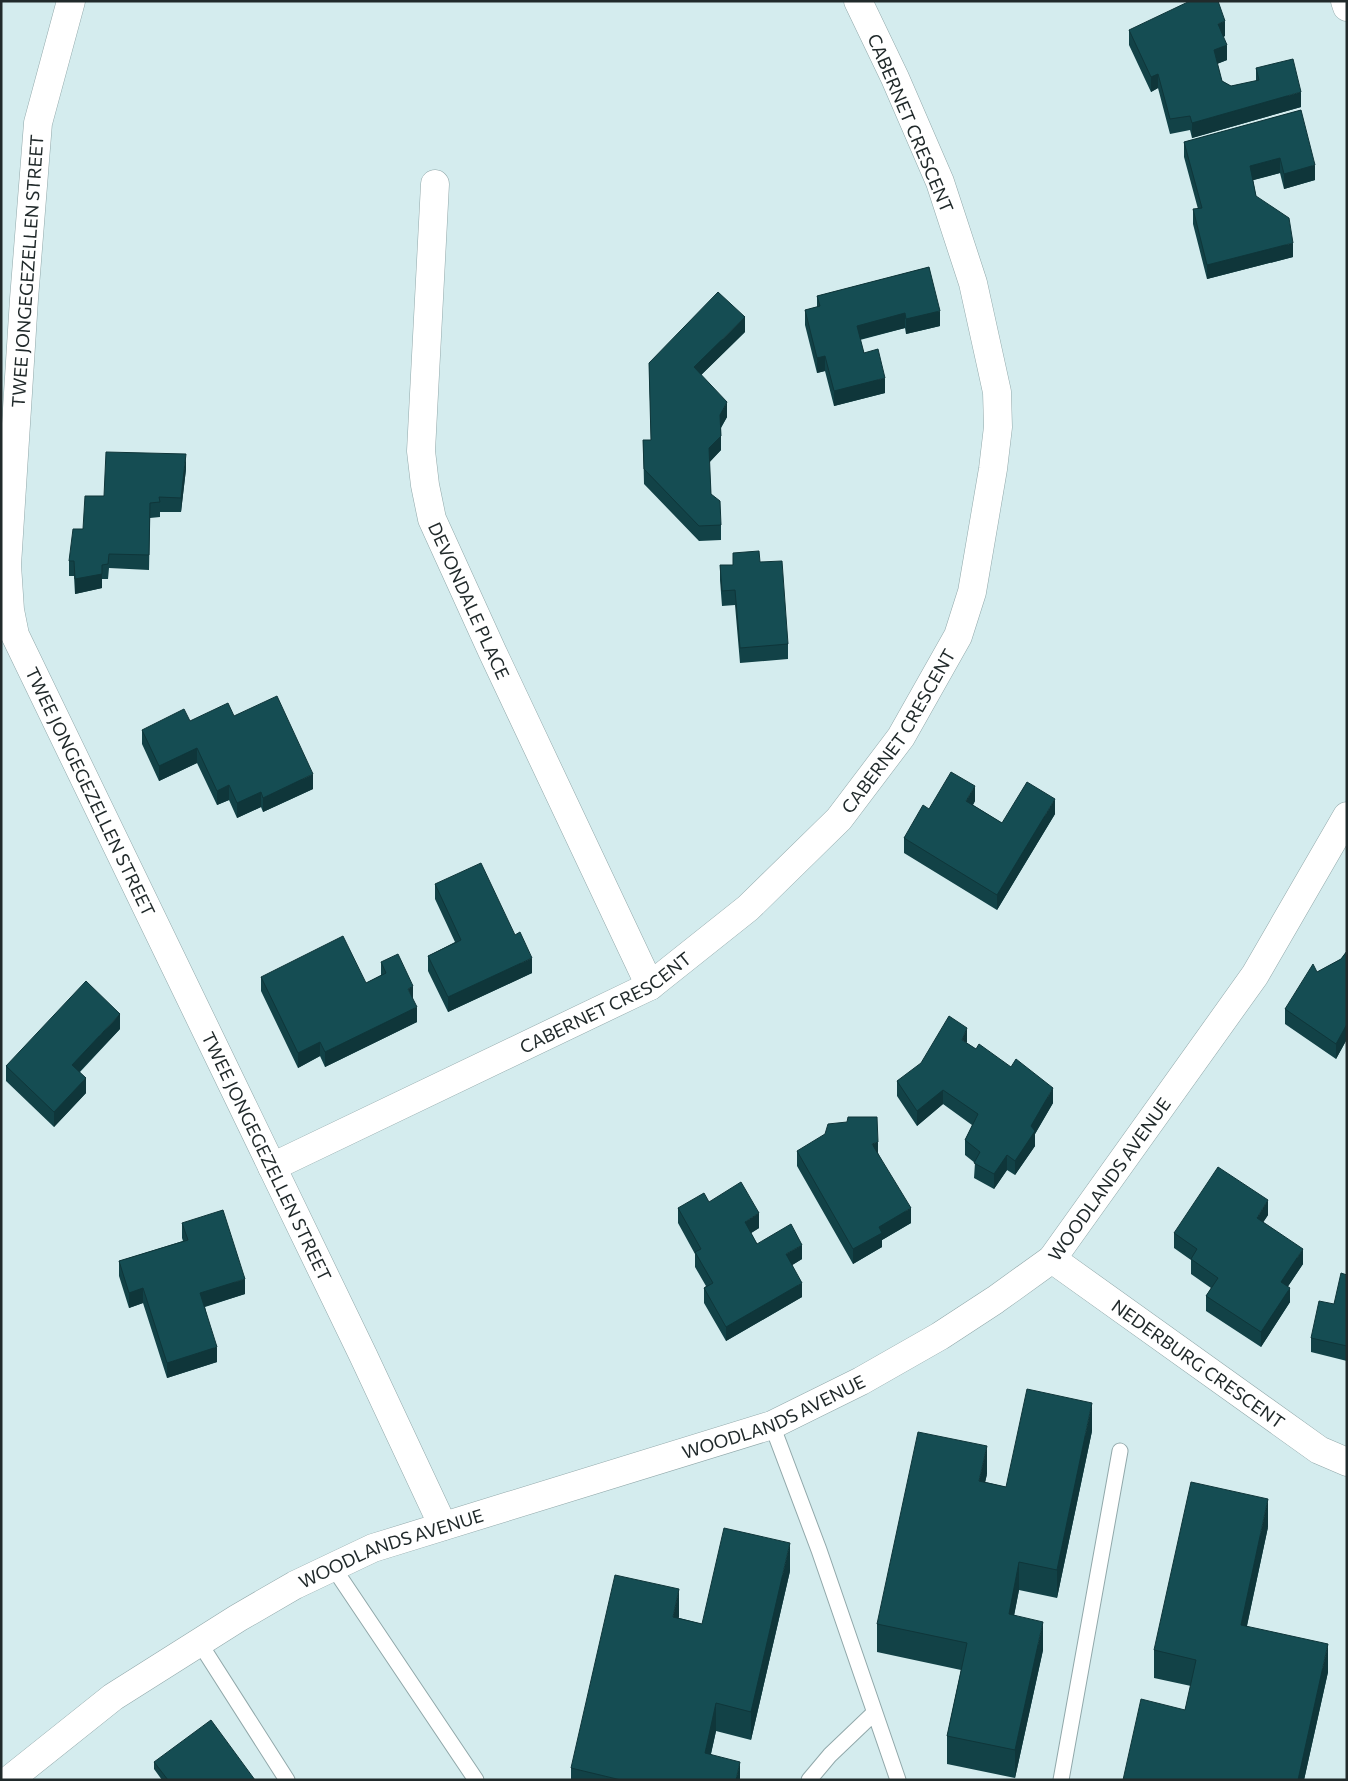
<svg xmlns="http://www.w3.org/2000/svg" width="1348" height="1781" font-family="Commissioner,sans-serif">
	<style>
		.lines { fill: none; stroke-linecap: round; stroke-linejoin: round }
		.service-casing { stroke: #91a8aa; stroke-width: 17 }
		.minor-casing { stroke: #91a8aa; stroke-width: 29 }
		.service { stroke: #fff; stroke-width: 15 }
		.minor { stroke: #fff; stroke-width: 28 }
		.wall { fill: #124247 }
		.shaded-wall { fill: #0f363a }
		.building { fill: #154d53; stroke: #0f363a }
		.labels { text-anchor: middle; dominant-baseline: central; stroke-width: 5; stroke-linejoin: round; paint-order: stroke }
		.street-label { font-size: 18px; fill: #212a2b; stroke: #fff }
	</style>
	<rect width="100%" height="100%" fill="#d4ecee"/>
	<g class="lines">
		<!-- service casing -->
		<g class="service-casing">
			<path id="service" d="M 772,1425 L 819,1550 L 898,1780
				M 333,1567 L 476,1780
				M 199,1642 L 287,1780
				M 809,1780 L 830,1755 L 874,1713
				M 1061,1780 L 1120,1451"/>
		</g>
		<!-- minor casing -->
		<g class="minor-casing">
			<g id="minor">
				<path id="s1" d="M 71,1 L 38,123 L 24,299 L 7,565 L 10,610 L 15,635 L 363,1355 L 443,1526"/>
				<path d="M 1345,1 L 1347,7"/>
				<path id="s2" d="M 435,184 L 421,451 L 425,485 L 432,519 L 492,651 L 650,986"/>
				<path id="s3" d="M 272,1167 L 650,986 L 748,908 L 839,819 L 901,737 L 958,636 L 972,592 L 993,469 L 998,427 L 997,392 L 973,283 L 940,182 L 895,78 L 858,1"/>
				<path id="s4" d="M 1052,1259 L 1319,1450 L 1347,1462"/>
				<path id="s5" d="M 9,1780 L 113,1697 L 238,1618 L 295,1585 L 373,1548 L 772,1425 L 861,1381 L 940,1336 L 995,1300 L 1052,1259 L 1255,975 L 1347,816"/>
			</g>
		</g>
		<!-- service -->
		<use href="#service" class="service"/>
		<!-- minor -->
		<use href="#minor" class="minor"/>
	</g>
	<!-- wall -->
	<path class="wall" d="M 1129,30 L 1225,36 L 1223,37 L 1227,60 L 1217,64 L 1222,81 L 1231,86 L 1256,81 L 1256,68 L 1301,107 L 1192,138 L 1190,130 L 1170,134 L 1158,88 L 1151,92 L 1129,45 Z
		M 1301,110 L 1315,180 L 1284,189 L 1280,173 L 1253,180 L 1256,196 L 1293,257 L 1207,279 L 1193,224 L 1193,209 L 1198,209 L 1184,157 L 1184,142 Z
		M 929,267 L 940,326 L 906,334 L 905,328 L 860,340 L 864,353 L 885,393 L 834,406 L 825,371 L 817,373 L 805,325 L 805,310 L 817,307 L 817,296 Z
		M 745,332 L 701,375 L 727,417 L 721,428 L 721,450 L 709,462 L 711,494 L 721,525 L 721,540 L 699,541 L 644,484 L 643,440 L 651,440 L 649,363 Z
		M 186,469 L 181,512 L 160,512 L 160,517 L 150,518 L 149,570 L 109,568 L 108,579 L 102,579 L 102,588 L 75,594 L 74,576 L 69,576 L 69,561 L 104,496 Z
		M 733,553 L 760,562 L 788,644 L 788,659 L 740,663 L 735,605 L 722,606 L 720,580 L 720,565 L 733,565 Z
		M 234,716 L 313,789 L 263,812 L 261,807 L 237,818 L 229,800 L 217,805 L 197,763 L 159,781 L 142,744 L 142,730 L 190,721 Z
		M 975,801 L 973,805 L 1002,823 L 1055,814 L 997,910 L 904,853 L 904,838 L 929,809 Z
		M 435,884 L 532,973 L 448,1012 L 428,971 L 428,956 L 455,942 L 435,899 Z
		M 1347,951 L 1347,1039 L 1336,1059 L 1285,1024 L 1285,1009 L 1317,972 L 1341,959 Z
		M 381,962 L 413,1000 L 417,1022 L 325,1067 L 320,1056 L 298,1068 L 261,991 L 261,977 L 366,983 L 381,975 Z
		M 120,1029 L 80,1072 L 86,1093 L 54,1127 L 6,1081 L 6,1066 Z
		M 967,1043 L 1053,1103 L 1035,1134 L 1035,1146 L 1015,1175 L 1007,1170 L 994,1189 L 974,1178 L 975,1163 L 965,1155 L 965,1140 L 972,1125 L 943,1104 L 917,1126 L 897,1096 L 897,1081 Z
		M 797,1151 L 878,1153 L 911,1223 L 882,1240 L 882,1247 L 853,1264 L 797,1166 Z
		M 709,1202 L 759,1228 L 751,1233 L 757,1244 L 802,1259 L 792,1265 L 802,1297 L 726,1341 L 704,1303 L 704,1288 L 706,1286 L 695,1267 L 695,1254 L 678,1223 L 678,1208 Z
		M 1268,1215 L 1263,1222 L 1303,1264 L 1288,1286 L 1290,1302 L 1261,1347 L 1206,1311 L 1206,1296 L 1211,1288 L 1191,1274 L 1191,1260 L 1174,1248 L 1174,1233 Z
		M 182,1223 L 245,1294 L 205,1307 L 217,1362 L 167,1378 L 143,1303 L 129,1308 L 119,1276 L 119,1261 L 183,1241 L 182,1238 Z
		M 1347,1275 L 1347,1361 L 1311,1352 L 1311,1338 L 1334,1304 Z
		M 1092,1431 L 1057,1598 L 1019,1590 L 1014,1615 L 1043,1650 L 1015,1778 L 947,1764 L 947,1736 L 961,1670 L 877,1652 L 877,1624 L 987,1474 L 985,1482 L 1006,1487 Z
		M 1268,1527 L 1247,1626 L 1328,1672 L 1304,1780 L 1123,1780 L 1185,1710 L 1191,1686 L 1154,1678 L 1154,1650 Z
		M 790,1571 L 751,1740 L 716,1731 L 711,1754 L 740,1780 L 571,1780 L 571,1768 L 679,1618 L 702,1624 Z
		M 154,1762 L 255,1780 L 162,1780 L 154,1769 Z"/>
	<!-- shaded-wall -->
	<path class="shaded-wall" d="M 1225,21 L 1225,36 L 1218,39 L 1218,24 Z
		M 1227,45 L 1227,60 L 1214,65 L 1214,50 Z
		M 1158,74 L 1158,88 L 1151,92 L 1151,77 Z
		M 1301,92 L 1301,107 L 1192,138 L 1192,123 Z
		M 1280,158 L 1280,173 L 1250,181 L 1250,166 Z
		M 1315,165 L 1315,180 L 1284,189 L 1284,174 Z
		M 1293,243 L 1293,257 L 1207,279 L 1207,265 Z
		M 940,311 L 940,326 L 906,334 L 906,319 Z
		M 905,313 L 905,328 L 857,340 L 857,326 Z
		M 745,317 L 745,332 L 694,382 L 694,367 Z
		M 825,356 L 825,371 L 817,373 L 817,358 Z
		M 885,378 L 885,393 L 834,406 L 834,391 Z
		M 727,402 L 727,417 L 720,429 L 720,415 Z
		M 721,436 L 721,450 L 709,463 L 709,448 Z
		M 186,454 L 186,469 L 181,512 L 181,498 Z
		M 102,565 L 102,588 L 75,594 L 75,579 Z
		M 197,748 L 197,763 L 159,781 L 159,766 Z
		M 313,774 L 313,789 L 263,812 L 263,798 Z
		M 229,785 L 229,800 L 217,805 L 217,791 Z
		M 975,786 L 975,801 L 966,816 L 966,801 Z
		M 261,792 L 261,807 L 237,818 L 237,803 Z
		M 1055,799 L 1055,814 L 997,910 L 997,895 Z
		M 532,958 L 532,973 L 448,1012 L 448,997 Z
		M 413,986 L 413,1001 L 408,989 Z
		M 417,1007 L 417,1022 L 325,1067 L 325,1052 Z
		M 120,1014 L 120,1029 L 72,1079 L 72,1065 Z
		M 1347,1024 L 1347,1039 L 1336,1059 L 1336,1044 Z
		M 967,1028 L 967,1043 L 962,1040 Z
		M 320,1042 L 320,1056 L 298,1068 L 298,1053 Z
		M 86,1078 L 86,1093 L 54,1127 L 54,1112 Z
		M 1053,1088 L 1053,1103 L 1035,1134 L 1035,1146 L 1015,1175 L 1015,1161 L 1031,1126 Z
		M 943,1090 L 943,1104 L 917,1126 L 917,1111 Z
		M 878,1142 L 878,1157 L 872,1144 Z
		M 1007,1155 L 1007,1170 L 994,1189 L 994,1174 Z
		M 1268,1200 L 1268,1215 L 1257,1232 L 1257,1218 Z
		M 911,1208 L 911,1223 L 882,1240 L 882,1247 L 853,1264 L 853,1249 L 879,1227 Z
		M 759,1213 L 759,1228 L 745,1237 L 745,1222 Z
		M 802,1245 L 802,1259 L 786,1269 L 786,1254 Z
		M 1303,1249 L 1303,1264 L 1281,1297 L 1281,1282 Z
		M 245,1279 L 245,1294 L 200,1308 L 200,1293 Z
		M 802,1283 L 802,1297 L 726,1341 L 726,1327 Z
		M 143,1288 L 143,1303 L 129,1308 L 129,1293 Z
		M 1290,1288 L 1290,1302 L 1261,1347 L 1261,1332 Z
		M 217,1347 L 217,1362 L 167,1378 L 167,1363 Z
		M 1092,1403 L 1092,1431 L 1057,1598 L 1057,1570 Z
		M 987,1446 L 987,1474 L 979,1509 L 979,1481 Z
		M 1268,1499 L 1268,1527 L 1241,1653 L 1241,1625 Z
		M 790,1543 L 790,1571 L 751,1740 L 751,1712 Z
		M 1019,1562 L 1019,1590 L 1009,1642 L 1009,1614 Z
		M 679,1589 L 679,1617 L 673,1645 L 673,1617 Z
		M 1043,1622 L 1043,1650 L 1015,1778 L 1015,1750 Z
		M 1328,1644 L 1328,1672 L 1304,1780 L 1298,1780 Z
		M 716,1703 L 716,1731 L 705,1780 L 705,1753 Z
		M 740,1762 L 740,1780 L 736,1780 Z"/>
	<!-- building -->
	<path class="building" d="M 1190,1 L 1218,1 L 1225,21 L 1218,24 L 1227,45 L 1214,50 L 1222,81 L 1231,86 L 1259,80 L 1256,68 L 1293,59 L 1301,92 L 1192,123 L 1190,116 L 1170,119 L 1158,74 L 1151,77 L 1129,30 Z
		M 1301,110 L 1315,165 L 1284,174 L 1280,158 L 1250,166 L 1256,196 L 1289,218 L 1293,243 L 1207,265 L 1193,209 L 1202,208 L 1184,142 Z
		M 929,267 L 940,311 L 906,319 L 905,313 L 857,326 L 864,353 L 878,349 L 885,378 L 834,391 L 825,356 L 817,358 L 805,310 L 820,306 L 817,296 Z
		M 718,292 L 745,317 L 694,367 L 727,402 L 720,415 L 721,436 L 709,448 L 711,494 L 720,501 L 721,525 L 699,526 L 644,469 L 643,440 L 651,440 L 649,363 Z
		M 106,452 L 186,454 L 181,498 L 159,497 L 160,502 L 150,503 L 149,555 L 109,554 L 108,564 L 102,565 L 102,574 L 75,579 L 74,561 L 69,561 L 73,529 L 83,529 L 85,496 L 104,496 Z
		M 759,551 L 760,562 L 782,561 L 788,644 L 740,648 L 735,590 L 722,591 L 720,565 L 733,565 L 733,553 Z
		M 277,696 L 313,774 L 263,798 L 261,792 L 237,803 L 229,785 L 217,791 L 197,748 L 159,766 L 142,730 L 184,709 L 190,721 L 228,703 L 234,716 Z
		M 951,772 L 975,786 L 966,801 L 1002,823 L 1027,782 L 1055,799 L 997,895 L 904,838 L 923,805 L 929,809 Z
		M 481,863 L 515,935 L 520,932 L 532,958 L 448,997 L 428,956 L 461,940 L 435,884 Z
		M 343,936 L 366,983 L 386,973 L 381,962 L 398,954 L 413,986 L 408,989 L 417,1007 L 325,1052 L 320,1042 L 298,1053 L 261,977 Z
		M 1347,951 L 1347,1024 L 1336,1044 L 1285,1009 L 1313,964 L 1317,972 L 1341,959 Z
		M 86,981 L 120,1014 L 72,1065 L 86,1078 L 54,1112 L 6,1066 Z
		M 949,1016 L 967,1028 L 962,1040 L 976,1049 L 979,1044 L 1011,1067 L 1016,1059 L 1053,1088 L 1031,1126 L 1035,1131 L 1015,1161 L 1007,1155 L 994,1174 L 974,1163 L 980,1152 L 965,1140 L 978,1114 L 943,1090 L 917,1111 L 897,1081 L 921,1063 Z
		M 848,1117 L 877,1117 L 878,1142 L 872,1144 L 911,1208 L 879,1227 L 882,1233 L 853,1249 L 797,1151 L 825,1134 L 828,1124 L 847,1122 Z
		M 1218,1167 L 1268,1200 L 1257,1218 L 1303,1249 L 1281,1282 L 1290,1288 L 1261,1332 L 1206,1296 L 1218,1278 L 1191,1259 L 1197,1249 L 1174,1233 Z
		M 741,1182 L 759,1213 L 745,1222 L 757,1244 L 791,1224 L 802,1245 L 786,1254 L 802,1283 L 726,1327 L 704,1288 L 713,1283 L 695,1252 L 701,1249 L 678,1208 L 704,1193 L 709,1202 Z
		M 223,1210 L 245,1279 L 200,1293 L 217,1347 L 167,1363 L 143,1288 L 129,1293 L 119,1261 L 188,1240 L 182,1223 Z
		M 1341,1273 L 1347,1275 L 1347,1346 L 1311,1338 L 1319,1301 L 1334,1304 Z
		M 1027,1389 L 1092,1403 L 1057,1570 L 1019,1562 L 1009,1614 L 1043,1622 L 1015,1750 L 947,1736 L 967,1643 L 877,1624 L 918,1432 L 987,1446 L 979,1481 L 1006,1487 Z
		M 1191,1482 L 1268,1499 L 1241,1625 L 1328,1644 L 1298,1780 L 1123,1780 L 1141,1699 L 1185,1710 L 1196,1660 L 1154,1650 Z
		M 724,1528 L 790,1543 L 751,1712 L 716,1703 L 705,1753 L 740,1762 L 736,1780 L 621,1780 L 571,1768 L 615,1575 L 679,1589 L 673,1617 L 702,1624 Z
		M 211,1720 L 255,1780 L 168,1780 L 154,1762 Z"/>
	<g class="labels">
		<!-- street labels -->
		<g class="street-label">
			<text transform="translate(911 123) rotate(67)">CABERNET CRESCENT</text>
			<text transform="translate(27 271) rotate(-86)">TWEE JONGEGEZELLEN STREET</text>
			<text stroke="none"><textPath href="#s2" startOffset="426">DEVONDALE PLACE</textPath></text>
			<text stroke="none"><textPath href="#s3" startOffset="778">CABERNET CRESCENT</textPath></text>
			<text stroke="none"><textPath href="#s1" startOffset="814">TWEE JONGEGEZELLEN STREET</textPath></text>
			<text stroke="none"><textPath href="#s3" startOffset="372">CABERNET CRESCENT</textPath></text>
			<text stroke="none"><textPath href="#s1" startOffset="1219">TWEE JONGEGEZELLEN STREET</textPath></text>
			<text stroke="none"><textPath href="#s5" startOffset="1275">WOODLANDS AVENUE</textPath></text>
			<text stroke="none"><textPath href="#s4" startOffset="180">NEDERBURG CRESCENT</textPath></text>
			<text stroke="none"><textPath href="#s5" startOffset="855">WOODLANDS AVENUE</textPath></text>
			<text stroke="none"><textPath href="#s5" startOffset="450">WOODLANDS AVENUE</textPath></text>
		</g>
	</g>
	<!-- border -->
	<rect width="1348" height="1781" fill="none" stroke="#212a2b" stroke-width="5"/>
</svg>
